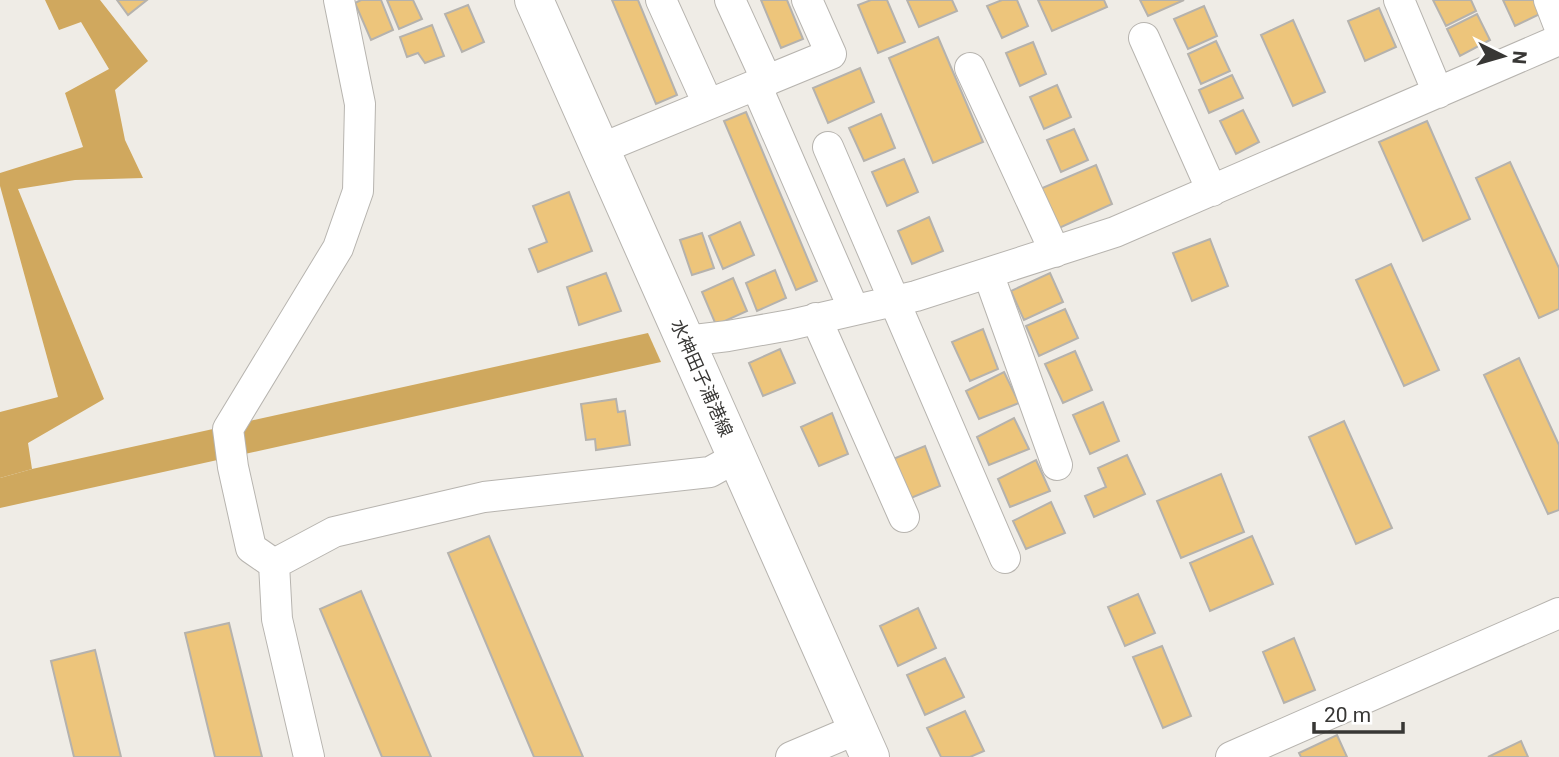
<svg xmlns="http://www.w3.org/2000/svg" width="1559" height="757" font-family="Roboto,'Noto Sans JP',sans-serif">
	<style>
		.forest { fill: #d0a85e }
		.water { fill: #cfa85e }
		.building { fill: #edc57b; stroke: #b5b2ad; stroke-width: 2 }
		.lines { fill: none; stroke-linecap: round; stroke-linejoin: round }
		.minor-casing { stroke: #b7b4af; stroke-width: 32 }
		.secondary-casing { stroke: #b7b4af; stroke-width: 40 }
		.minor { stroke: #fff; stroke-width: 30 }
		.secondary { stroke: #fff; stroke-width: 38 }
		.labels { text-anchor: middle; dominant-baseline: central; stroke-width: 7; stroke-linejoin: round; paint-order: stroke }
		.street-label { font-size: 18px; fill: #383735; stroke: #fff }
	</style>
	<rect width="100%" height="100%" fill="#efece6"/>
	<!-- forest -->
	<path class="forest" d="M 45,0 L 100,0 L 148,61 L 115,90 L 125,140 L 143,178 L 75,180 L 18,189 L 104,399 L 28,443 L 32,469 L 0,478 L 0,412 L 58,397 L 0,186 L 0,173 L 83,147 L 65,93 L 109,69 L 81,22 L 59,30 Z"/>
	<!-- water -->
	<path class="water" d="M 648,333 L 661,362 L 0,508 L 0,478 L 32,469 Z"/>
	<!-- building -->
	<path class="building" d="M 117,0 L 147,0 L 128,15 Z
		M 361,0 L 381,0 L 393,30 L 371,40 L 355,3 Z
		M 387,0 L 413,0 L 422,19 L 399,29 Z
		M 612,0 L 638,0 L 677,95 L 656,104 Z
		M 761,0 L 787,0 L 803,39 L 781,48 Z
		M 871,0 L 887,0 L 905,42 L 878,53 L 858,5 Z
		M 907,0 L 952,0 L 957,11 L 919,27 Z
		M 1002,0 L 1017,0 L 1028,26 L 1002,38 L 987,6 Z
		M 1038,0 L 1104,0 L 1107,7 L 1052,31 Z
		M 1140,0 L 1184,0 L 1148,16 Z
		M 1433,0 L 1471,0 L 1476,11 L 1446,26 Z
		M 1503,0 L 1541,0 L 1546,11 L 1515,26 Z
		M 468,5 L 484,42 L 462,52 L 445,14 Z
		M 1204,6 L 1217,36 L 1188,49 L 1174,19 Z
		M 1379,8 L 1396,47 L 1365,61 L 1348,21 Z
		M 1477,14 L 1490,40 L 1460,56 L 1447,29 Z
		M 1293,20 L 1325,92 L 1293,106 L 1261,35 Z
		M 432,25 L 444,56 L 425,63 L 418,53 L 407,57 L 400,37 Z
		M 938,37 L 983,142 L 933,163 L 889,58 Z
		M 1216,41 L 1230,71 L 1201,84 L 1188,54 Z
		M 1033,42 L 1046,74 L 1020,86 L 1006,53 Z
		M 860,68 L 874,102 L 828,123 L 813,88 Z
		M 1232,75 L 1243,98 L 1209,113 L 1199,90 Z
		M 1057,85 L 1071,117 L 1044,129 L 1030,97 Z
		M 1243,110 L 1259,142 L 1236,154 L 1220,121 Z
		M 746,112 L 817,281 L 796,290 L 724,121 Z
		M 881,114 L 895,148 L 864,161 L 849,128 Z
		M 1427,121 L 1470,219 L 1423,241 L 1379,142 Z
		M 1074,129 L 1088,160 L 1061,172 L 1047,140 Z
		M 904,159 L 918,192 L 887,206 L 872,172 Z
		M 1510,162 L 1559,268 L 1559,309 L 1539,318 L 1476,178 Z
		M 1096,165 L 1112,204 L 1057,229 L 1040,189 Z
		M 569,192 L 592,251 L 538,272 L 529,249 L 547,242 L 533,206 Z
		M 929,217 L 943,251 L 912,264 L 898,231 Z
		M 740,222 L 754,255 L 723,269 L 709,236 Z
		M 702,233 L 714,268 L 692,275 L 680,240 Z
		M 1210,239 L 1228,286 L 1192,301 L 1173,253 Z
		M 1391,264 L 1439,370 L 1404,386 L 1356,280 Z
		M 775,270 L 786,298 L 757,311 L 746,283 Z
		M 606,273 L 621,311 L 579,325 L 567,287 Z
		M 1050,273 L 1063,302 L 1024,320 L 1011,291 Z
		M 733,278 L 747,311 L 716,325 L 702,292 Z
		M 1065,309 L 1078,338 L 1039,356 L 1026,326 Z
		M 983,329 L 998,369 L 970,381 L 952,342 Z
		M 780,349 L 795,383 L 763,396 L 749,363 Z
		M 1075,351 L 1092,390 L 1063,403 L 1045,364 Z
		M 1519,358 L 1559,445 L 1559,510 L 1548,514 L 1484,375 Z
		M 1004,372 L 1019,403 L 979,419 L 966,391 Z
		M 616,399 L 618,412 L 625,411 L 630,445 L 596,450 L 595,439 L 586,440 L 581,404 Z
		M 1103,402 L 1119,441 L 1090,454 L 1073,415 Z
		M 832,413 L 848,454 L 819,466 L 801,427 Z
		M 1014,418 L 1029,449 L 989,465 L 977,437 Z
		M 1344,421 L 1392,528 L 1356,544 L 1309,437 Z
		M 925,446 L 940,486 L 911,498 L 893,459 Z
		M 1127,455 L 1145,494 L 1094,517 L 1085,496 L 1106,487 L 1098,468 Z
		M 1036,460 L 1050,491 L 1010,507 L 998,479 Z
		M 1221,474 L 1244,532 L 1181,558 L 1157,501 Z
		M 1051,502 L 1065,533 L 1026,549 L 1013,521 Z
		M 489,536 L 583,757 L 534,757 L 448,553 Z
		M 1252,536 L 1273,584 L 1210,611 L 1190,563 Z
		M 361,591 L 431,757 L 382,757 L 320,609 Z
		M 1138,594 L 1155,633 L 1125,646 L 1108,607 Z
		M 918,608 L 936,648 L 898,666 L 880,626 Z
		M 229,623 L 262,757 L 215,757 L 185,633 Z
		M 1294,638 L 1315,690 L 1284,703 L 1263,652 Z
		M 1162,646 L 1191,716 L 1163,728 L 1133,657 Z
		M 95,650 L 121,757 L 74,757 L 51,661 Z
		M 945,658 L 964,697 L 925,715 L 907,675 Z
		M 965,711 L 984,751 L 970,757 L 941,757 L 927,728 Z
		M 1337,735 L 1347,757 L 1301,757 L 1299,753 Z
		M 1521,741 L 1528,757 L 1488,757 Z"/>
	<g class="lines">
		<!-- minor casing -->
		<g class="minor-casing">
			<path id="minor" d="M 661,0 L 708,104
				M 730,0 L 767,81
				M 1399,0 L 1438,93
				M 1549,0 L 1559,26
				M 1144,38 L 1212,191
				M 970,68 L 1055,252
				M 756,85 L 854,310
				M 828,147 L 1005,558
				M 600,149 L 831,54 L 807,0
				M 988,273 L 1057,465
				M 816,318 L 904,517
				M 686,341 L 728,336 L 790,325 L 916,296 L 1115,232 L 1559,40
				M 274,564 L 251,548 L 233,467 L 228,429 L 338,248 L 358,191 L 360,104 L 339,0
				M 309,757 L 277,619 L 274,564 L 334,532 L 484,497 L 710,472 L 737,457
				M 791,757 L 857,729
				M 1231,757 L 1559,613"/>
		</g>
		<!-- secondary casing -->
		<g class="secondary-casing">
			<path id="secondary" d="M 534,0 L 870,757"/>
		</g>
		<!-- minor -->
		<use href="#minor" class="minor"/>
		<!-- secondary -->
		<use href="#secondary" class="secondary"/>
	</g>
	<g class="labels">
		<!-- street labels -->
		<g class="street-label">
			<text transform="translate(702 378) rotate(66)">水神田子浦港線</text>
		</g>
	</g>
	<!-- north arrow -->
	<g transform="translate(1503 56) rotate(95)" stroke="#ffffff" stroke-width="5" paint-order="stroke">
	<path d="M0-5L12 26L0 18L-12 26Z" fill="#383735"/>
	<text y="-10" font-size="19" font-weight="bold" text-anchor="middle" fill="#383735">N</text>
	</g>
	<!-- scale -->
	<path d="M1314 722v10h89v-10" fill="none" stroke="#383735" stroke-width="3.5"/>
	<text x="1324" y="722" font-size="21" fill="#383735" stroke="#ffffff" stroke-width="5" paint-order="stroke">20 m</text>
</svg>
